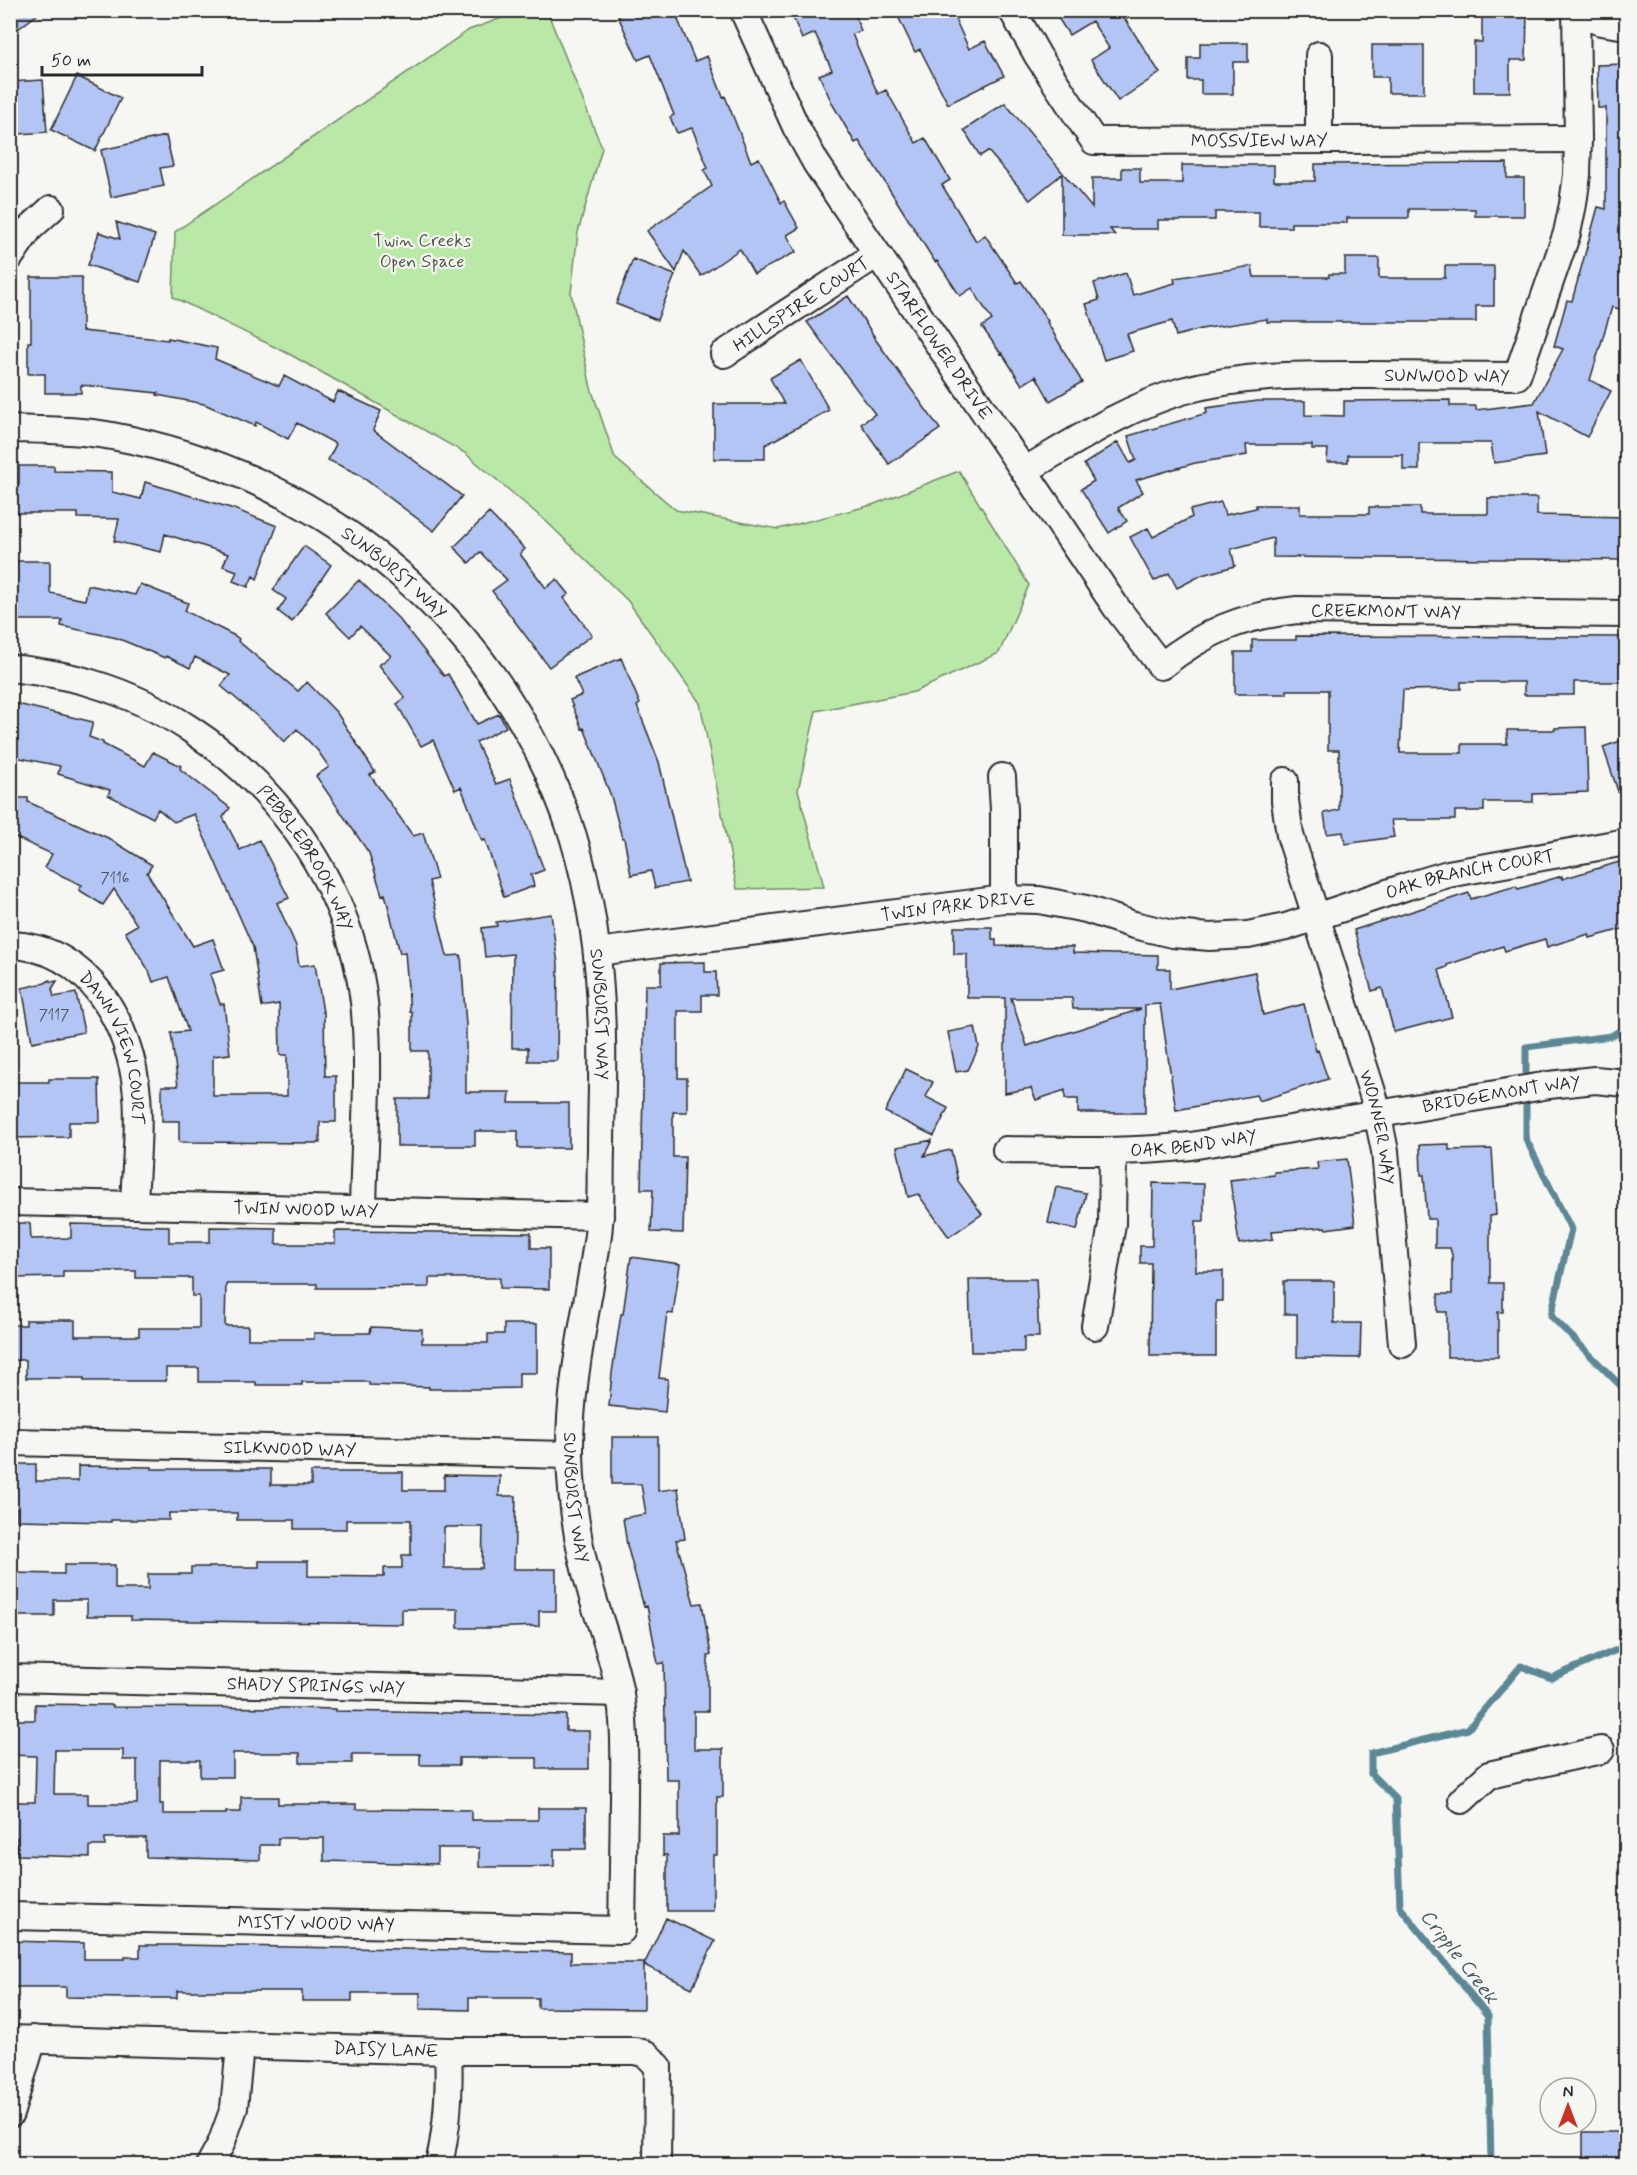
<svg xmlns="http://www.w3.org/2000/svg" width="1637" height="2175" font-family="Mynerve,sans-serif">
  <style>
    .green { fill: #bae9a7; stroke: #728a69; stroke-width: 1.5 }
    .lines { fill: none; stroke-linecap: round; stroke-linejoin: round }
    .stream { stroke: #5c8896; stroke-width: 7 }
    .building { fill: #b2c5f4; stroke: #2b2b2b; stroke-width: 1.5; fill-rule: evenodd }
    .minor-casing { stroke: #2b2b2b; stroke-width: 30 }
    .minor { stroke: #f6f6f2; stroke-width: 26 }
    .labels { text-anchor: middle; stroke-width: 4.5; stroke-linejoin: round; paint-order: stroke }
    .number-label { font-size: 15px; fill: #4d525d }
    .street-label { font-size: 18px; fill: #2b2b2b; stroke: #f6f6f2 }
    .park-label { font-size: 18px; fill: #4f5a4a; stroke: #f6f6f2 }
    .water-label { font-size: 20px; font-style: italic; fill: #445a60; stroke: #f6f6f2 }
  </style>
  <rect width="100%" height="100%" fill="#f6f6f2"/>
  <filter id="ink" filterUnits="userSpaceOnUse"><feTurbulence type="fractalNoise" baseFrequency=".0167" numOctaves="2"/><feDisplacementMap in="SourceGraphic" scale="12" xChannelSelector="R" yChannelSelector="G"/><feConvolveMatrix kernelMatrix="1 2 1 2 8 2 1 2 1" color-interpolation-filters="sRGB"/></filter>
  <g filter="url(#ink)">
    <path class="green" d="M521,11H547L602,148L578,232L571,293L591,388L615,458L676,510L778,529L872,505L959,471L1029,585L999,653L914,692L816,711L798,790L824,887L737,889L700,703L628,601L548,523L465,453L291,355L173,297L175,232L469,30Z"/>
    <g class="lines">
      <path class="stream" d="M1526,1084V1047L1611,1036L1626,1027
        M1526,1095V1139L1571,1229L1551,1316L1626,1391
        M1491,2164L1488,2016L1400,1907L1396,1799L1371,1774V1753L1468,1729L1521,1666L1551,1678L1626,1646"/>
    </g>
    <path class="building" d="M10,10H43L10,35Z
      M631,10H674L695,61L707,56L723,97L725,96L751,162L759,158L781,203L784,201L799,228L787,235L796,252L754,274L740,249L701,276L684,251L676,272L647,231L712,186L704,170L708,168L692,128L677,133L670,117L674,115L650,55L638,60L618,16Z
      M790,10H853L861,31L852,34L878,94L886,90L916,143L925,138L950,180L942,185L976,241L985,235L1017,283L1021,281L1048,321L1047,322L1082,382L1050,401L1036,376L1022,385L1002,353L1001,354L982,327L992,320L972,288L960,296L937,261L935,262L859,141L855,143L833,105L819,75L832,70L815,33L802,39Z
      M895,10H951L969,49L985,41L1004,76L948,104L920,49L915,52Z
      M1053,10H1119L1160,73L1118,101L1091,60L1109,48L1092,21L1069,35Z
      M1482,10H1527L1526,60H1510V92H1474V42H1482Z
      M1200,43H1248V62H1233V94H1201V80H1188V58H1200Z
      M1372,45H1424V93H1388V77H1372Z
      M1626,64V311L1612,307L1590,380L1611,391L1587,437L1539,411L1545,456L1494,463L1491,443H1419V470H1403V455H1348V462H1327L1328,449H1312V445H1246L1247,455L1195,463L1136,480L1143,492L1118,508L1127,521L1109,533L1081,489L1094,481L1084,464L1118,442L1130,463L1136,460L1128,436L1207,413L1206,408L1258,401H1305V415L1344,416V401L1450,400V406H1476V410L1534,403L1563,349L1554,346L1567,300L1572,301L1598,207L1606,209V108H1598L1597,65Z
      M77,76L121,98L95,151L51,130Z
      M43,80L47,132L19,134L18,120H10V82Z
      M1005,103L1092,208V178H1122V168H1140V183H1182V165H1274V181H1315V164L1507,163V178H1524V216H1475V209H1409V218H1347V223H1291V227H1259V212H1215V220H1158V229H1110L1115,235H1062V174L1030,200L988,151L980,156L964,130Z
      M166,136L173,166L160,168L164,186L111,197L101,150Z
      M116,222L155,235L140,282L88,265L99,232L120,239Z
      M1345,258H1379V278H1445V266H1494V306H1476V322H1267V319L1201,329L1176,336L1172,321L1127,334L1133,351L1104,360L1086,304L1099,300L1094,283L1126,273L1133,295L1175,283L1174,278L1252,266L1254,277H1329V274H1345Z
      M633,259L675,275L657,320L616,304Z
      M31,277H82V331L168,340V338L217,348L215,359L279,386L284,376L333,402L338,391L381,411L373,430L462,496L434,531L358,474L328,460L336,444L297,423L288,439L256,422L255,426L204,404L157,395L158,393L81,385V393H45V374H28V342H31Z
      M848,296L874,336H873L940,429L889,464L861,424L875,414L807,322Z
      M801,360L829,410L765,445V459H714V404H784L770,378Z
      M19,466H54V471L112,472V492L141,499L145,482L234,509L277,526L257,579L253,576L248,587L233,581L237,571L223,566L228,554L165,534L161,552L114,541L119,519L78,518V513H10V484H19Z
      M1488,498H1537V515L1626,517V560L1273,557V538L1231,549L1235,566L1202,575L1177,588L1169,573L1154,581L1130,537L1148,528L1153,537L1192,517L1190,510L1221,502L1225,515L1256,508V505H1300V514H1369V507H1420V514H1488Z
      M489,513L525,549L520,554L546,588L557,579L569,594L564,598L592,635L549,667L492,591L507,580L480,552L469,563L454,547Z
      M304,546L331,565L292,622L278,611L286,599L273,590Z
      M10,561H50V593L85,600L88,585L135,595L140,584L188,603L185,611L235,636L239,639L238,641L298,691L307,682L337,713L375,772L370,775L413,836L423,833L437,879L429,881L447,956L461,955L466,1025V1092H510L509,1103H569V1148H518V1131H475V1146H397V1099H428V1051H412V1012H410L405,952L400,953L385,894L382,895L369,853L316,776L329,767L318,751L297,729L284,742L269,726L221,686L230,675L195,657L190,668L166,656L165,658L117,638L61,626L62,620H17V599H10Z
      M359,580L399,619L444,676L448,674L477,724L499,714L506,727L476,742L496,784L510,779L544,870L531,875L534,886L504,897L485,840L482,841L461,787L455,790L433,740L421,746L397,704L405,698L379,665L391,656L360,626L350,637L326,613Z
      M1296,636L1626,637V682H1574V695H1524V682H1461V689L1403,690L1400,753H1462V744H1507V730H1555V728L1586,727L1588,792L1533,794V802H1484V811H1455V820H1391L1394,837L1345,844L1343,832L1327,834L1324,813L1339,810V750H1328V690H1287V694H1235V652H1252V640H1296Z
      M621,658L640,704L637,706L659,762L687,882L655,888L651,871L631,875L624,838H622L611,796L584,728L582,729L570,700L582,695L574,678Z
      M13,703L93,722L89,737L103,742V744L145,766L153,752L181,766L180,769L230,808L223,817L240,850L259,840L289,898L277,903L296,946L299,966L315,964L323,1012H324L325,1076H336V1122H320V1143L179,1142V1121H162V1086H178L171,1033L188,1031L169,977L153,982L149,971L125,932L137,925L114,889L103,905L79,890L82,885L45,868L52,854L10,835V798H28V802L108,838L152,865L147,873L193,946L213,939L224,970L210,974L220,1004H224L230,1054L213,1056V1096H287V1055H280L279,1004L262,1007L253,947L194,814L174,822L158,809L153,818L108,795L110,790L58,774L60,766L10,756V713Z
      M1626,739V806H1623L1603,747Z
      M1626,860V928L1590,938L1589,934L1547,947L1545,939L1505,951L1503,946L1447,965V967L1439,970L1452,1017L1394,1032L1382,988L1372,991L1354,930L1469,893L1471,899L1516,886L1518,889L1562,876V879Z
      M551,914L558,964L557,1061H528V1048H512L513,954L485,957L482,928L497,926L496,922Z
      M954,927H992V939H996V946L1073,947V953L1158,955V969H1170V989L1255,972L1263,1015L1304,1004L1316,1051L1318,1050L1328,1079L1259,1101L1256,1095L1176,1110L1160,1004L1145,1005V1113H1078V1099H1065V1090L1036,1100L1031,1088L1005,1093V998H967V954H954ZM1011,998H1072L1073,1009H1141L1027,1046Z
      M705,962V972H716L717,995H702V1011H678V1078H687V1112H673V1157H685L683,1233L651,1232L653,1189H641L645,985H661V963Z
      M50,980L51,982L57,981L52,989L54,997L76,993L84,1032L32,1042L22,988L45,983Z
      M975,1027L979,1047L968,1070L956,1072L948,1032Z
      M906,1069L933,1082L926,1097L948,1108L934,1136L885,1112Z
      M49,1079H99L100,1122H69V1137L10,1138V1082H49Z
      M932,1140L924,1156L951,1150L958,1181L982,1214L949,1237L918,1194L908,1197L897,1147Z
      M1449,1144V1150L1492,1149L1496,1215L1490,1216V1283H1503V1312H1498V1357H1447V1312H1438V1294H1452V1255L1450,1248H1435V1219H1427L1424,1175H1421L1420,1145Z
      M1347,1159L1355,1225L1326,1229L1325,1227L1272,1231L1273,1239L1239,1244L1230,1180L1274,1175V1172L1318,1169L1317,1162Z
      M1153,1183L1204,1184V1221H1196V1271H1223V1301H1216V1356H1150L1151,1263H1140V1246H1152Z
      M1056,1187L1086,1193L1077,1230L1048,1223Z
      M11,1223H30L31,1239L71,1238V1224L169,1226V1242H210V1227L276,1228V1244H335V1231L531,1233V1248H549V1289L500,1288V1278H429V1287L366,1288H317V1284H226L225,1326H248V1339H314V1333H370L371,1327L422,1329V1343H488V1334H504V1324H537V1373H519V1388L478,1389H429V1387L369,1385V1382H302V1385H256V1382H199V1368H166V1381H84V1378H26V1360H10V1325H26V1320H75V1336H139V1328H199V1296H192V1278H136V1271H63V1277L12,1278Z
      M631,1257L680,1264L673,1314L667,1313L659,1378L668,1379L665,1412L609,1406L612,1373L621,1314H623Z
      M969,1279H1036L1039,1337H1024V1352H971Z
      M1284,1281H1334V1323H1361L1360,1358L1297,1357V1314H1284Z
      M612,1437H658V1491L678,1488L685,1539L676,1540L694,1604L702,1603L711,1655L708,1656V1711H694V1749H723V1797H717V1855H713V1911H667V1855H663V1836H679V1780H666L664,1663L658,1664L647,1606L644,1607L627,1545L623,1518L646,1514L641,1484H612Z
      M10,1464H36V1481H78V1466L152,1467V1469H271V1485H311V1472H403V1490H444V1475L500,1476L499,1496H516L514,1569H556V1611H539V1626L490,1628H458V1609H402V1624L131,1620V1616H87V1600H54V1616H10V1573L64,1574V1565H115V1589H148V1574H191V1567H259V1561H308V1576L384,1577V1568H402V1555H411V1520H346V1529H294V1520H237V1513H169V1520H111V1522L17,1520V1509H10ZM444,1527H483L482,1568H444Z
      M35,1704L113,1705V1707L292,1708L336,1709V1711L566,1715V1731H589V1769H537V1758H459V1765H420V1754H352V1763H300V1753H233V1777H200V1760H160V1804H163V1814H226V1812H241V1797H278V1804H356V1809L471,1810V1820H538V1808H586V1849H554V1866L528,1867H479V1848H437V1864L324,1861V1838H278V1845H260V1860L146,1857V1838H105V1846H90V1857L17,1855V1838H10V1802H35L36,1756L10,1755V1720H35ZM55,1750H123V1760H137V1804H88V1794H54Z
      M666,1918L715,1941L692,1988L644,1965V2009L538,2008V1998H469V2010L420,2009V1993H352V2001H302V1991H177V1998H125L66,1997V1987H10V1941L84,1943V1959H125V1957H140V1945H177L571,1952V1963H644V1965Z
      M1583,2132H1621V2164H1583Z"/>
    <g class="lines">
      <g class="minor-casing">
        <g id="minor">
          <path id="s1" d="M743,10L796,127L816,163L1116,607L1161,666C1204,632 1241,616 1297,610L1626,614"/>
          <path id="s2" d="M1012,10L1038,56L1094,141L1578,139"/>
          <path d="M1576,13L1601,22L1626,26"/>
          <path d="M1319,55V140"/>
          <path d="M10,257L29,229L51,209"/>
          <path id="s3" d="M724,354L877,254"/>
          <path id="s4" d="M10,429C45,430 79,430 112,436C328,476 505,626 573,836C593,901 601,970 602,1038C603,1075 601,1112 601,1149C600,1180 602,1211 597,1242C587,1312 569,1382 570,1454C571,1500 578,1547 591,1591C600,1624 613,1655 619,1689C626,1726 624,1763 624,1800C623,1844 623,1887 622,1930L10,1916"/>
          <path id="s5" d="M1024,471C1075,441 1125,408 1182,391C1243,374 1304,375 1367,375C1417,375 1467,376 1517,376L1567,233L1573,204L1577,175L1578,139L1576,10"/>
          <path id="s6" d="M10,668C37,671 65,675 91,683C233,725 347,854 364,1002C371,1068 364,1144 363,1210"/>
          <path d="M1002,777L1004,810V899"/>
          <path id="s7" d="M1285,781V801L1290,835L1374,1098L1385,1151L1402,1344"/>
          <path id="s8" d="M10,945C89,947 131,1025 137,1095C140,1129 135,1171 134,1205"/>
          <path id="s9" d="M597,952L1004,899L1039,900L1086,909L1134,925L1172,934L1210,937L1248,935L1286,927L1408,886L1448,874L1626,842"/>
          <path id="s10" d="M1006,1150C1068,1151 1129,1153 1191,1146L1549,1085L1595,1080L1626,1083"/>
          <path id="s11" d="M10,1202L600,1216"/>
          <path d="M1095,1326L1112,1224L1113,1152"/>
          <path id="s12" d="M10,1442L570,1455"/>
          <path id="s13" d="M10,1678L620,1693"/>
          <path d="M1462,1800L1489,1775L1601,1750"/>
          <path id="s14" d="M10,2039L448,2051H635L646,2054L658,2066L657,2164"/>
          <path d="M10,2114L33,2039"/>
          <path d="M210,2164L221,2144L234,2108L240,2046"/>
          <path d="M439,2164C448,2126 450,2090 448,2051"/>
        </g>
      </g>
      <use href="#minor" class="minor"/>
    </g>
  </g>
  <g class="labels">
    <g class="number-label">
      <text x="115" y="883">7116</text>
      <text x="54" y="1020">7117</text>
    </g>
    <g class="street-label">
      <text dy="6" stroke="none"><textPath href="#s2" startOffset="320">MOSSVIEW WAY</textPath></text>
      <text dy="6" stroke="none"><textPath href="#s3" startOffset="92">HILLSPIRE COURT</textPath></text>
      <text dy="6" stroke="none"><textPath href="#s1" startOffset="390">STARFLOWER DRIVE</textPath></text>
      <text dy="6" stroke="none"><textPath href="#s5" startOffset="444">SUNWOOD WAY</textPath></text>
      <text dy="6" stroke="none"><textPath href="#s4" startOffset="420">SUNBURST WAY</textPath></text>
      <text dy="6" stroke="none"><textPath href="#s1" startOffset="1018">CREEKMONT WAY</textPath></text>
      <text dy="6" stroke="none"><textPath href="#s6" startOffset="368">PEBBLEBROOK WAY</textPath></text>
      <text dy="6" stroke="none"><textPath href="#s9" startOffset="890">OAK BRANCH COURT</textPath></text>
      <text dy="6" stroke="none"><textPath href="#s9" startOffset="364">TWIN PARK DRIVE</textPath></text>
      <text dy="6" stroke="none"><textPath href="#s4" startOffset="924">SUNBURST WAY</textPath></text>
      <text dy="6" stroke="none"><textPath href="#s8" startOffset="162">DAWN VIEW COURT</textPath></text>
      <text dy="6" stroke="none"><textPath href="#s10" startOffset="500">BRIDGEMONT WAY</textPath></text>
      <text dy="6" stroke="none"><textPath href="#s7" startOffset="360">WONNER WAY</textPath></text>
      <text dy="6" stroke="none"><textPath href="#s10" startOffset="188">OAK BEND WAY</textPath></text>
      <text dy="6" stroke="none"><textPath href="#s11" startOffset="296">TWIN WOOD WAY</textPath></text>
      <text dy="6" stroke="none"><textPath href="#s12" startOffset="280">SILKWOOD WAY</textPath></text>
      <text dy="6" stroke="none"><textPath href="#s4" startOffset="1410">SUNBURST WAY</textPath></text>
      <text dy="6" stroke="none"><textPath href="#s13" startOffset="306">SHADY SPRINGS WAY</textPath></text>
      <text transform="translate(316 1923) rotate(1)" y="6">MISTY WOOD WAY</text>
      <text dy="6" stroke="none"><textPath href="#s14" startOffset="376">DAISY LANE</textPath></text>
    </g>
    <g class="park-label">
      <text x="422" y="246">Twin Creeks<tspan x="422" dy="21">Open Space</tspan></text>
    </g>
    <g class="water-label">
      <text transform="translate(1460 1956) rotate(52)" y="7">Cripple Creek</text>
    </g>
  </g>
  <rect width="1637" height="2175" fill="none" stroke="#f6f6f2" stroke-width="36"/>
  <rect x="18" y="18" width="1601" height="2139" fill="none" stroke="#2b2b2b" stroke-width="2" filter="url(#ink)"/>
  <g transform="translate(1568 2106)"><circle r="28" fill="#f6f6f2" stroke="#a5a5a2" stroke-width="1.5"/>
  <path d="M0-4.5L10 22L0 15L-10 22Z" fill="#c8321e"/>
  <text y="-9" font-size="16" font-weight="bold" text-anchor="middle" fill="#2b2b2b">N</text>
  </g>
  <path d="M42 66v9h160v-9" fill="none" stroke="#2b2b2b" stroke-width="3"/>
  <text x="51" y="66" font-size="18" fill="#2b2b2b" stroke="#f6f6f2" stroke-width="4.5" paint-order="stroke">50 m</text>
</svg>
